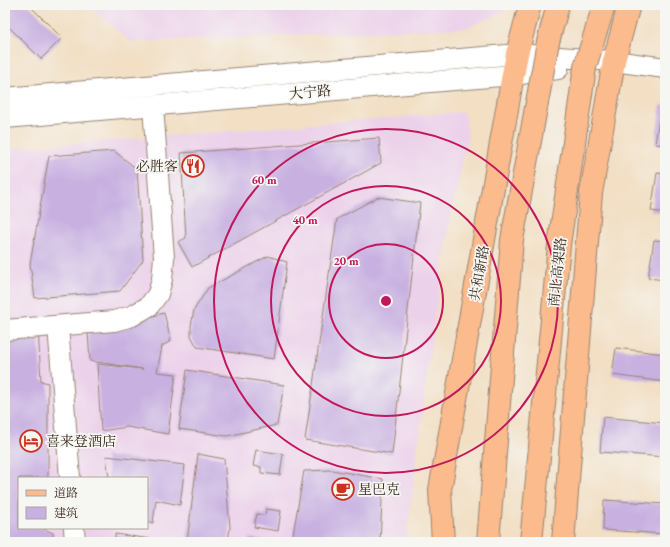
<svg xmlns="http://www.w3.org/2000/svg" width="670" height="547" font-family="'EB Garamond','Noto Serif SC',serif">
  <style>
    .built { fill: #ecd1ea; fill-rule: evenodd }
    .building { fill: #c8b0e1 }
    .lines { fill: none; stroke-linecap: round; stroke-linejoin: round }
    .street-casing { stroke: #968471; stroke-width: 22 }
    .primary-casing { stroke: #968471; stroke-width: 24 }
    .street { stroke: #fff; stroke-width: 20 }
    .primary { stroke: #fbbb8d; stroke-width: 22 }
    .highway-bridge-casing { stroke: #968471; stroke-width: 24; stroke-linecap: butt }
    .highway-bridge { stroke: #fbbb8d; stroke-width: 22 }
    .ring { fill: none; stroke: #c2185b; stroke-width: 2 }
    .labels { text-anchor: middle; stroke-width: 3.5; stroke-linejoin: round; paint-order: stroke }
    .street-label { font-size: 14px; fill: #3b2a1e; stroke: #f6f6f2 }
    .poi-label { font-size: 14px; fill: #3b2a1e; stroke: #f6f6f2; text-anchor: start }
    .centre { fill: #c2185b; stroke: #f6f6f2; stroke-width: 2 }
    .ring-label { font-size: 12px; text-anchor: middle; font-weight: bold; fill: #c2185b; stroke: #f6f6f2; stroke-width: 3.5; stroke-linejoin: round; paint-order: stroke }
  </style>
  <rect width="100%" height="100%" fill="#f6f6f2"/>
  <filter id="ink" filterUnits="userSpaceOnUse"><feTurbulence type="fractalNoise" baseFrequency=".025" numOctaves="2"/><feDisplacementMap in="SourceGraphic" scale="8" xChannelSelector="R" yChannelSelector="G"/><feConvolveMatrix kernelMatrix="1 2 1 2 8 2 1 2 1" color-interpolation-filters="sRGB"/></filter>
  <filter id="wash" filterUnits="userSpaceOnUse"><feTurbulence type="fractalNoise" baseFrequency=".012" numOctaves="4" result="noise"/><feDisplacementMap in="SourceGraphic" scale="16" xChannelSelector="R" yChannelSelector="G"/><feGaussianBlur stdDeviation="0.9" result="paint"/><feColorMatrix in="noise" values="0 0 0 0 0 0 0 0 0 0 0 0 0 0 0 0 0 1.4 0 .05"/><feComposite in="paint" operator="in"/></filter>
  <g filter="url(#wash)">
    <rect width="100%" height="100%" fill="#f2dfc4"/>
    <path class="built" d="M87,5H507L505,11L466,28L131,42Z
      M462,112L465,117L468,136L451,214L432,335L406,542H5V149ZM19,478H147V528H19Z"/>
    <g id="blocks">
      <path class="building" d="M5,5H29L62,38L41,59L5,23Z
        M661,105L665,106V145L655,144Z
        M379,138L381,163L192,267L178,242L186,238L181,153Z
        M5,142L9,155V171L8,202H5Z
        M114,151L137,169L143,260L120,291L35,298L30,264L49,156Z
        M657,173L665,174V213L651,211Z
        M378,197L420,203L392,454L305,440L337,219Z
        M654,240L665,241V280L648,278Z
        M268,256L287,262L274,359L197,347L191,336V326L194,310L208,288Z
        M164,313L171,341L162,346L157,372L176,374L168,434L127,427L101,431L97,364L143,369L90,361L88,332L114,327Z
        M5,327H38L41,381L48,383V478H19V528H44V529L53,533L54,542H5Z
        M616,348L665,354V382L612,375Z
        M187,370L284,385L277,425L227,436L179,429Z
        M603,417L665,423V457L600,452Z
        M256,450L283,454L280,475L261,473V467L253,466Z
        M198,454L224,459L230,527L228,542H187Z
        M106,456L185,465L180,505L156,500L153,523L147,522V478H109Z
        M332,470L383,479L380,542H316V541L292,540L304,471Z
        M604,500L665,504V534L603,530Z
        M266,509L281,511L278,531L254,527L257,514L265,515Z
        M115,534L166,541V542H115Z
        M249,538L269,541V542H248Z"/>
    </g>
  </g>
  <g filter="url(#ink)">
    <use href="#blocks" fill-opacity="0" stroke="#968471" stroke-width="1"/>
    <g class="lines">
      <g class="street-casing">
        <path id="street" d="M5,98L517,54L614,61L665,68
          M5,118L513,75L558,69
          M58,326L70,478
          M5,330L114,321L132,316L149,306L158,294L162,279L164,258L153,106
          M74,528L75,542"/>
      </g>
      <g class="primary-casing">
        <path id="primary" d="M443,542L440,490L513,75L517,54L530,5
          M563,542L591,193L614,61L629,5"/>
      </g>
      <use href="#street" class="street"/>
      <use href="#primary" class="primary"/>
      <g class="highway-bridge-casing">
        <path id="highway-bridge" d="M488,542L512,240L548,42L558,5
          M531,542L559,245L585,67L604,5"/>
      </g>
      <use href="#highway-bridge" class="highway-bridge"/>
    </g>
  </g>
  <g class="ring">
    <circle cx="386" cy="301" r="57"/>
    <circle cx="386" cy="301" r="115"/>
    <circle cx="386" cy="301" r="172"/>
  </g>
  <defs>
    <g id="restaurant-ring" transform="scale(1.15)"><circle r="9.5" fill="#f6f6f2" stroke="#c8321e" stroke-width="1.5"/><path d="M-5-6h1v4h1v-4h1v4h1v-4h1v5L-1.5 .5V6h-2V.5L-5-1ZM5-6V6H3V1.5H1.5Q1.5-4 5-6Z" fill="#c8321e"/></g>
    <g id="hotel-ring" transform="scale(1.15)"><circle r="9.5" fill="#f6f6f2" stroke="#c8321e" stroke-width="1.5"/><path d="M-6-4.5h1.5V1H6V5H4.5V3h-9V5H-6ZM-4 0a1.8 1.8 0 1 1 3.6 0ZM.5 0V-2.5h3Q6-2.5 6 0Z" fill="#c8321e"/></g>
    <g id="cafe-ring" transform="scale(1.15)"><circle r="9.5" fill="#f6f6f2" stroke="#c8321e" stroke-width="1.5"/><path d="M-5.5-4.5H6V0H3Q3 3.5 0 3.5H-2.5Q-5.5 3.5-5.5 0ZM3-3.2v2h1.7v-2ZM-6 4.5H4V6H-6Z" fill="#c8321e"/></g>
  </defs>
  <g fill-rule="evenodd">
    <use href="#restaurant-ring" x="193" y="166"/>
    <use href="#hotel-ring" x="31" y="441"/>
    <use href="#cafe-ring" x="343" y="489"/>
  </g>
  <g class="labels">
    <g class="street-label">
      <text transform="translate(310 92) rotate(-5)" y="5">大宁路</text>
      <text transform="translate(557 272) rotate(-84)" y="5">南北高架路</text>
      <text transform="translate(479 273) rotate(-80)" y="5">共和新路</text>
    </g>
    <g class="poi-label">
      <text x="178" y="171" text-anchor="end">必胜客</text>
      <text x="46" y="446">喜来登酒店</text>
      <text x="358" y="494">星巴克</text>
    </g>
  </g>
  <circle cx="386" cy="301" r="6" class="centre"/>
  <g class="ring-label">
    <text x="264" y="184">60 m</text>
    <text x="305" y="224">40 m</text>
    <text x="346" y="265">20 m</text>
  </g>
  <rect width="670" height="547" fill="none" stroke="#f6f6f2" stroke-width="20"/>
  <rect x="18" y="477" width="130" height="52" fill="#f6f6f2" stroke="#aba49d"/>
  <rect x="26" y="490" width="20" height="6" fill="#fbbb8d" stroke="#aba49d"/>
  <text x="54" y="497" font-size="12" fill="#3b2a1e">道路</text>
  <rect x="26" y="507" width="20" height="12" fill="#c8b0e1" stroke="#aba49d"/>
  <text x="54" y="517" font-size="12" fill="#3b2a1e">建筑</text>
</svg>
